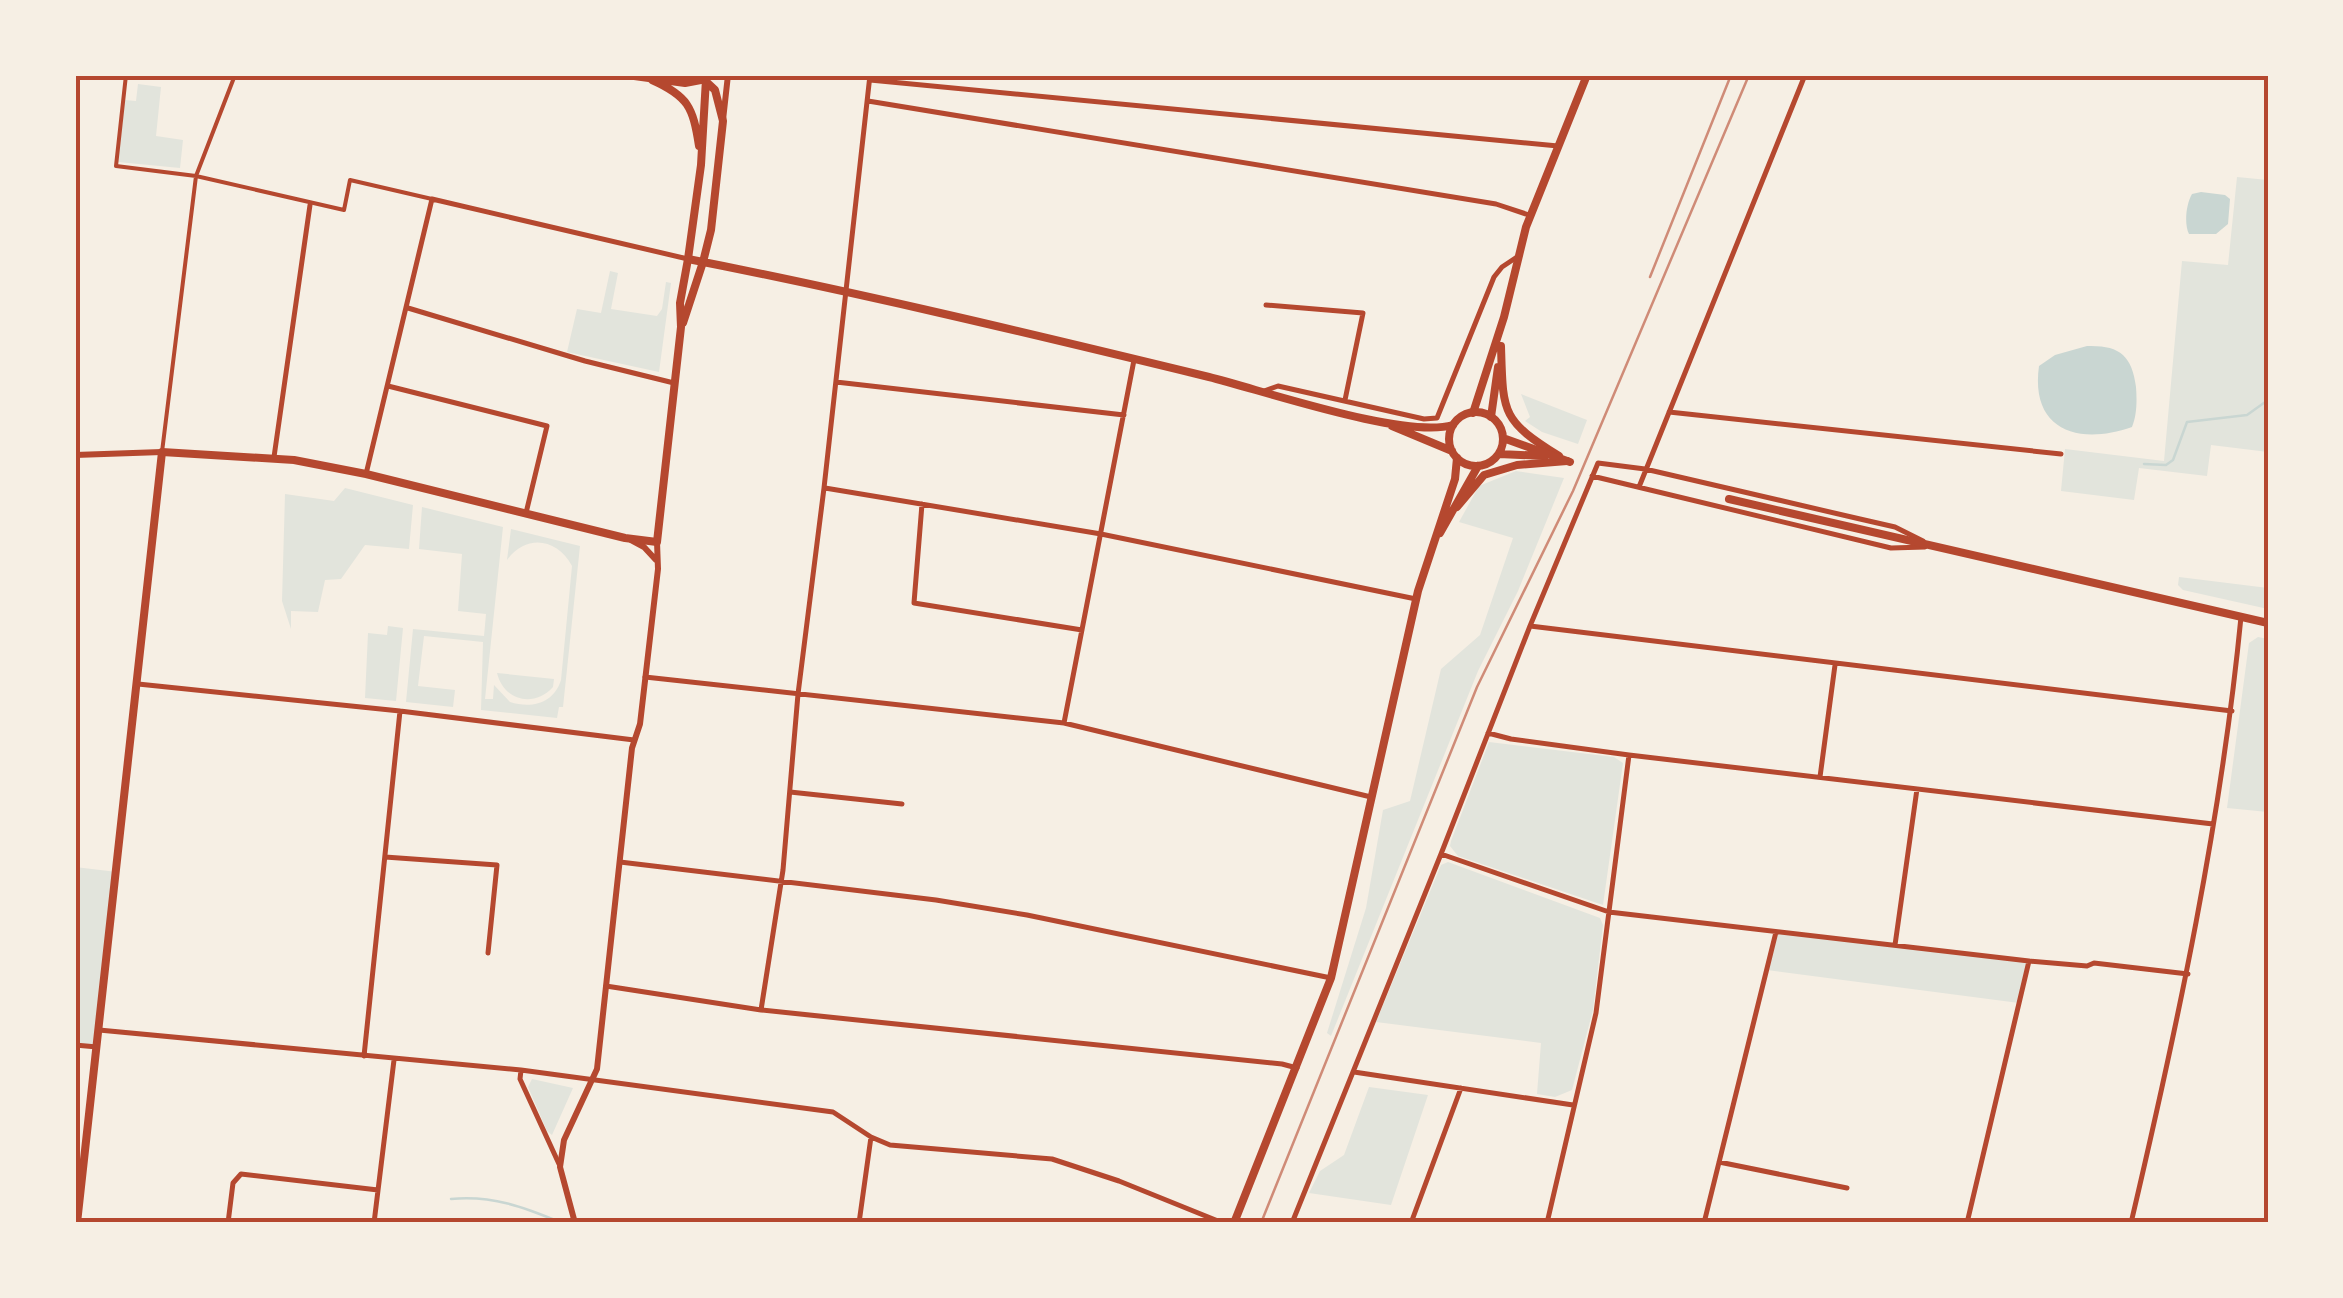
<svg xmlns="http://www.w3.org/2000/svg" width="2343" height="1298" font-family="Karla,sans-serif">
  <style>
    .green { fill: #e2e4dc }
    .water { fill: #c9d6d2 }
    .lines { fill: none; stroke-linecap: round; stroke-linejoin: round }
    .stream { stroke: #c9d6d2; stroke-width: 2.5 }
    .pedestrian { stroke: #b5482f; stroke-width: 4 }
    .minor { stroke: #b5482f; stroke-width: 5 }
    .secondary { stroke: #b5482f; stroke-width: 6 }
    .primary { stroke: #b5482f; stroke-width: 8 }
    .trunk { stroke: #b5482f; stroke-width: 8 }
    .rail { stroke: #cf8b77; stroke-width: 2.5 }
    .neatline { fill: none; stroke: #b5482f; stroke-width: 4 }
  </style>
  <rect width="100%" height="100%" fill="#f6efe4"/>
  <path class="green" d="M138,84L161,87L156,136L183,140L180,168L118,162L125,100L136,101Z
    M2237,177L2268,180V452L2211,445L2207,476L2139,468L2134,500L2061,491L2065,449L2164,461L2182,261L2228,265Z
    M610,271L618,273L611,309L657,316L662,309L666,282L671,283L659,372L567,352L577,309L601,313Z
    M1521,394L1587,420L1578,444L1542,432L1525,421L1530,417Z
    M1516,471L1564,478L1518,591L1478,671L1331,1036L1327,1033L1366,908L1383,810L1410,801L1441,669L1480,635L1513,538L1459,522L1479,486Z
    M345,488L413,505L409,549L365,545L341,579L325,580L318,612L291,611V629L282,601L285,494L334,501Z
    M422,507L503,527L485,699H493L494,685L510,702C532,709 554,703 561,680L572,566C557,538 526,534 507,560L511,529L580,546L563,707H559L557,718L481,710L483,642L424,636L418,686L455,690L453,707L406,702L413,629L484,636L486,614L458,611L462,554L419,549Z
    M2179,577L2268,588V609L2183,590L2178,585Z
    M388,626L403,628L396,701L365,698L368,633L387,635Z
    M2258,637L2268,639V812L2227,808L2249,643Z
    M497,673L554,679L553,687C534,708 504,701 497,673Z
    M1489,742L1614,757L1623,763L1603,905L1458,856L1450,846L1451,841Z
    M1448,862L1600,918L1603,925L1593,1010L1572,1090L1555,1097L1537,1094L1541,1043L1376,1022L1441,865Z
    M75,867L117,872L97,1047L75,1045Z
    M1776,932L2029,961L2019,1003L1767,970Z
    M532,1079L573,1088L552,1135L547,1131L528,1087Z
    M1369,1087L1428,1095L1391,1205L1309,1193L1320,1171L1344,1155Z"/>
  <path class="water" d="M2201,192L2225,195L2230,199L2228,224L2216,234H2189C2184,224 2186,204 2192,194Z
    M2087,346C2119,345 2132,355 2136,387C2137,400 2137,415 2132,427C2078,446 2030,430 2039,366L2055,355Z"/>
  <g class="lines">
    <path class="stream" d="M2144,464L2166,465L2173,460L2187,422L2247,415L2268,400
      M451,1199C492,1195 524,1207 562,1223"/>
    <path class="pedestrian" d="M126,75L116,166L196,176L344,210L350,180L432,199
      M162,452L196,176L235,75"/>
    <path class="minor" d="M870,80L1558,146
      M868,101L1496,204L1529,215
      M1266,305L1363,313L1345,400
      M408,308L585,361L674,383
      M836,382L1124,415
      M388,386L547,426L526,513
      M1264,391L1278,386L1424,419L1437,418L1494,277L1502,267L1517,257
      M1669,412L2061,454
      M274,457L310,205
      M366,474L432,199L688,259
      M1592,476L1891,548L1925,547
      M1639,487L1805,75
      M825,488L1101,534L1416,599
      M922,504L914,603L1082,630
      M1530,626L2232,711
      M645,677L1064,723L1371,797
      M138,684L400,711L634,740
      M1064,723L1134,360
      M1488,733L1511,739L1629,755L2213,824
      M1820,777L1835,665
      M790,792L902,804
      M1441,854L1609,912L2029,961L2087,966L2094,963L2188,974
      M385,857L497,865L488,953
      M620,862L936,900L1027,915L1331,978
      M1895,945L1917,789
      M606,986L761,1010L1282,1064L1297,1068
      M761,1010L783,870L798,694L824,488L870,75
      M99,1030L521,1070L833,1112L871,1137L890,1145L1052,1159L1119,1181L1223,1223
      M75,1045L97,1047
      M364,1056L400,711
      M521,1070L520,1079L559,1164
      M1354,1072L1573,1105
      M1719,1162L1847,1188
      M228,1223L233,1183L241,1174L378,1190
      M374,1223L394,1060
      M859,1223L871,1137
      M1292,1223L1441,854L1530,626L1598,463L1645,469L1860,519L1895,527L1923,541
      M1411,1223L1461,1088
      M1547,1223L1596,1013L1629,755
      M1704,1223L1776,932
      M1967,1223L2029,961
      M2131,1223C2178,1023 2221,822 2241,617"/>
    <path class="secondary" d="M723,120L728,75
      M75,455L162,452
      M631,540L644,547L656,560
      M575,1223L560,1167L564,1140L597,1069L632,748L640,724L658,569L657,542"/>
    <path class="primary" d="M683,323L703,262
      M1501,346C1503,413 1501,420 1559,456
      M1473,413L1504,317L1526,227L1587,75
      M1491,417L1498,367
      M1457,507L1484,475L1517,465L1567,461
      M1440,533L1478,466
      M77,1223L162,452L294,460L366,474L625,538L657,542L681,327L680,303L688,259
      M1234,1223L1331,978L1418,591L1455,479L1457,458"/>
    <path class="trunk" d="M627,75L685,83L706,79
      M699,75L715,90L723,121L711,230L703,262
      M706,79L701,165L688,259C862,293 1036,335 1209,377C1265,391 1404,439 1453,425
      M652,80C688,96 693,107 699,146
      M1449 439a27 27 0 1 1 54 0a27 27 0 1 1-54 0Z
      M1392,426L1452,451
      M1503,438L1570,462
      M1499,454L1545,456
      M1729,499L2268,623"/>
    <path class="rail" d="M1650,277L1731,75
      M1261,1223L1477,687L1573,491L1749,75"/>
  </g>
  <rect width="2343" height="1298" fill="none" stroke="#f6efe4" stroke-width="155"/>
  <rect x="78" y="78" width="2188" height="1142" class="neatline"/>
</svg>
